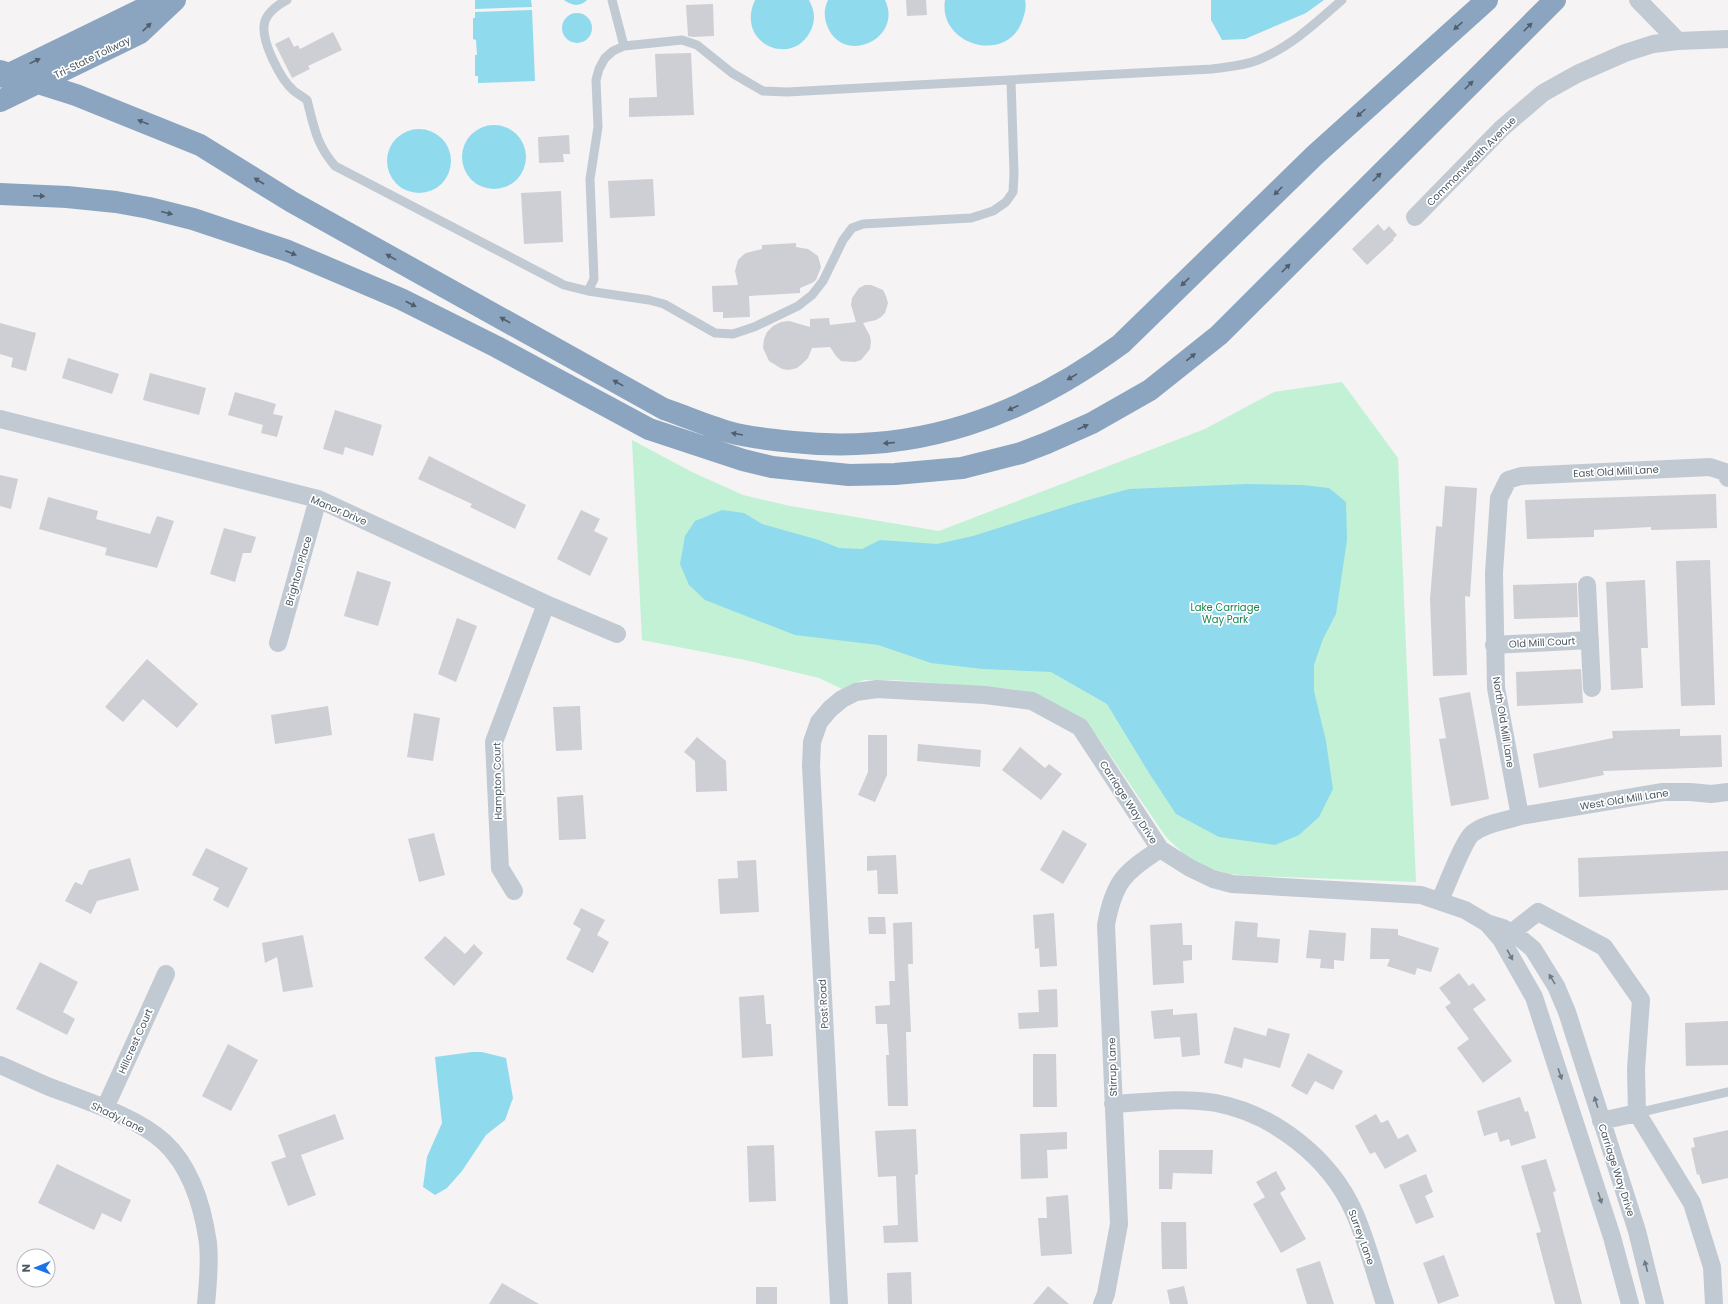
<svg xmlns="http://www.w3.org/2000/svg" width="1728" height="1304" font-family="Poppins,sans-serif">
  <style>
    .green { fill: #c3f1d5 }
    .water { fill: #90daee }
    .building { fill: #cdcfd5 }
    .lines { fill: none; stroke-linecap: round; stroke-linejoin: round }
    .lane { stroke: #c1cad2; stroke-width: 9 }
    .street { stroke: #c1cad2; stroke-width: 18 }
    .highway { stroke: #8ba5c1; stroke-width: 22 }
    .oneway { fill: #505e6b }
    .oneway2 { fill: #6e7983 }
    .labels { text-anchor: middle; stroke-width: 3.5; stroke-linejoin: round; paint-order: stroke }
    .street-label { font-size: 10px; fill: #4a5661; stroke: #fff }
    .park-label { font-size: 10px; fill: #17864f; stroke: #fff }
  </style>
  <rect width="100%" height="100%" fill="#f5f3f3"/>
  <path class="green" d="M1342,382L1398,458L1416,882L1254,876L1229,874L1206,867L1186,856L1166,837L1097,736L1038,695L1010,689L895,680H864L842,689L819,678L745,660L642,640L632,440L692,472L743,495L790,506L939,531L1205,429L1274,392Z"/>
  <path class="water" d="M475,0H531L532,7L475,9Z
    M564,0H587C580,7 572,6 564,0Z
    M755,0H809C815,11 816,21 810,32C791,68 735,43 755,0Z
    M828,0H885C903,37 848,65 829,30C824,20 823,10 828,0Z
    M945,0H1025C1027,8 1024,16 1021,24C1003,64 938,44 945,0Z
    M1211,0H1324L1306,13L1245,39L1222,40L1211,20Z
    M532,10L535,81L478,83V76H475V55H477L476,40L473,39V18H475V12Z
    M562 28a15 15 0 1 1 30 0a15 15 0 1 1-30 0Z
    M462 157a32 32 0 1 1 64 0a32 32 0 1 1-64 0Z
    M387 161a32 32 0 1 1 64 0a32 32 0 1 1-64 0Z
    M1247,484L1303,485L1329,488L1346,502L1347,540L1336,614L1323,639L1314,665V691L1326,741L1333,789L1319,817L1299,835L1275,845L1219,837L1176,814L1149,773L1107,704L1051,672L983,669L931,663L878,645L795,635L705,600L689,585L680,564L685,536L695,521L722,510L744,513L762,524L819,540L839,548L862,549L880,540L937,544L973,536L1077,503L1129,489Z
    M472,1052H482L506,1058L513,1098L505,1120L486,1135L462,1171L447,1188L435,1195L423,1187L427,1157L442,1123L435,1057Z"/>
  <path class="building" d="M906,0H926L927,15L907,16Z
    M713,4L714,36L693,37L688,36L686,5Z
    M333,32L342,50L308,66L310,69L292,78L275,44L289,37L294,47L298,45L300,49Z
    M691,53L694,115L629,117V98L657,97L655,54Z
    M569,135L570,154H563L564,162L539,163L538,137Z
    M653,179L655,216L610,218L608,181Z
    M561,191L563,242L524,244L521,193Z
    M1378,224L1384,231L1389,226L1397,235L1393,239L1394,240L1367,265L1352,249Z
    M796,243V247L808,249L818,256L821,267L816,280L812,283L800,288V293L749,296L750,317L723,318V312H713L712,286L738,285L735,271L738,260L742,256L746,253L762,249V245Z
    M865,285H871L883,290L886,296L888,303L885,313L881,317L876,320L863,323L870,336L871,342L870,349L861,360L855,362L841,361L836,356L830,347L812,348L808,358L803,363L797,368L789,370L782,369L769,361L763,348L764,339L767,332L773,326L781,322L789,321L810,327V319L829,318L830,325L856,322L851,305L852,298L859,288Z
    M0,323L36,333L26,371L11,367L13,358L0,354Z
    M68,358L119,374L112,394L62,378Z
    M150,373L206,388L199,415L143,400Z
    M235,392L276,404L273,414L283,416L277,437L261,433L263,425L228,415Z
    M335,410L382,425L373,456L345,447L343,455L323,449Z
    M429,456L526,505L515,529L470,507L472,504L418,479Z
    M0,475L18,479L11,509L0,506Z
    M1445,486L1477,488L1470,597L1465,596L1467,675L1433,676L1430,599L1436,526L1442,527Z
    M1716,494L1717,528L1651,530V527L1594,530V537L1527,539L1525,500Z
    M48,497L98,511L96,519L150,534L157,516L174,521L157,568L105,555L107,548L39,529Z
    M581,510L600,519L594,531L608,538L590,576L557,559Z
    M224,528L256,537L251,553H243L235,582L210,574Z
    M1710,560L1715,705L1681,706L1676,561Z
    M357,571L391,582L378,626L344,616Z
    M1645,580L1648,648H1641L1643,688L1611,690L1606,582Z
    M1577,583L1578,617L1514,619L1513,585Z
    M457,618L477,626L456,682L438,674Z
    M147,659L198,704L177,728L143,699L123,722L105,707Z
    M1581,669L1583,703L1517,706L1516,672Z
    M1470,692L1489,799L1451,806L1439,739L1446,738L1439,698Z
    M328,706L332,735L275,744L271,715Z
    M580,706L582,750L556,751L553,707Z
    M414,713L440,718L433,761L407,757Z
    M1680,729V736L1721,735L1722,767L1603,771L1604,775L1539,788L1533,754L1613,738L1612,731Z
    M868,735H887V775L875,802L858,795L868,772Z
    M697,737L726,761L727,791L696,792L695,761L684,752Z
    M918,744L981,750L980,767L917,761Z
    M1020,747L1045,768L1049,764L1062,774L1041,800L1002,770Z
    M583,795L586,839L559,840L557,797Z
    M1063,830L1087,844L1063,884L1040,870Z
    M434,833L445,875L419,882L408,839Z
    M206,848L248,868L228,908L213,900L219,888L192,875Z
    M1728,851V890L1579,897L1578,858Z
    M896,855L898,894H878L877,870L867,871V856Z
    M130,858L139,890L97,901L91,914L65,901L75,882L82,885L89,870Z
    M756,860L759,912L720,914L718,879L738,878L737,861Z
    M581,908L605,920L597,935L609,942L593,973L566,959L581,929L573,924Z
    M1054,913L1057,966L1040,967L1039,948L1035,949L1033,915Z
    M868,917H885L886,934H869Z
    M1235,921L1258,923L1257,937L1280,939L1278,963L1232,960Z
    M912,922L913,964H908L911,1032H906L908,1106H888L886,1055H889L887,1024H876L875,1006L890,1005L889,981H895L893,923Z
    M1182,923L1183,945H1192V960L1183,961L1184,983L1153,985L1150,925Z
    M1371,928L1398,929V935L1439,948L1431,972L1417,968L1415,975L1387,966L1390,959H1370Z
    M1309,930L1346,933L1344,961L1334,960V969L1320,968L1321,959L1306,958Z
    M303,935L313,987L283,992L277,957L265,963L262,943Z
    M445,936L465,954L474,944L483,953L454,986L424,958Z
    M40,962L78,982L63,1012L75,1019L67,1035L16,1009Z
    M1459,973L1469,986L1473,983L1486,1000L1473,1009L1512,1061L1483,1083L1457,1048L1469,1039L1445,1007L1451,1003L1439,988Z
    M1057,989L1058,1027L1019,1029L1018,1013L1039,1012L1038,990Z
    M764,995L766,1024H771L773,1056L742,1058L739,997Z
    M1173,1009V1015L1197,1013L1200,1055L1182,1057L1180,1037L1154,1039L1151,1011Z
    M1728,1021V1065L1686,1066L1685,1023Z
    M1234,1027L1266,1036L1268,1028L1290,1034L1280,1068L1244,1058L1242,1068L1224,1063Z
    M228,1044L258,1060L231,1111L202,1096Z
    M1308,1053L1343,1071L1333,1090L1315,1081L1307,1095L1291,1086Z
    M1033,1054H1056L1057,1107H1033Z
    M1520,1097L1525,1112L1528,1111L1536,1138L1511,1146L1509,1139L1500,1142L1497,1132L1484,1136L1477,1111Z
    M335,1114L344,1139L301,1155L316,1195L288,1206L271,1162L286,1157L278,1135Z
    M1376,1114L1381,1123L1388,1120L1398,1139L1408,1134L1417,1151L1385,1169L1375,1152L1370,1154L1355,1126Z
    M916,1129L918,1174L915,1175L918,1242L884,1243L883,1226L898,1225L896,1176L878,1177L875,1131Z
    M1728,1130V1178L1702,1184L1699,1174L1697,1175L1691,1148L1695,1147L1693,1138Z
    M1067,1132V1149L1047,1150L1048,1178L1021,1179L1020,1134Z
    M774,1145L776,1201L749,1202L747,1146Z
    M1159,1150H1213L1212,1174L1173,1173L1172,1189H1159Z
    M1546,1159L1556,1191L1553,1192L1582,1304H1555L1536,1233L1541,1232L1521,1166Z
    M57,1164L131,1200L121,1222L102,1213L94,1230L38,1203Z
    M1276,1171L1286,1189L1280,1193L1306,1239L1281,1253L1253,1204L1265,1197L1256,1182Z
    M1426,1174L1433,1192L1425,1196L1434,1217L1416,1224L1399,1185Z
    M1068,1195L1072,1254L1041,1256L1038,1218H1047L1046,1197Z
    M1161,1222H1186L1187,1269H1162Z
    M1444,1255L1459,1296L1438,1304L1423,1263Z
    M1320,1261L1334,1304H1307L1296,1269Z
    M911,1272L912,1304H888L887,1273Z
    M502,1283L539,1304H489Z
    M1048,1286L1069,1304H1033Z
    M1184,1286L1188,1304H1170L1167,1290Z
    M756,1287H777V1304H756Z"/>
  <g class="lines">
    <path class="lane" d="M287,0C279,4 268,12 265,21C259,39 281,80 294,91C298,94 303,97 307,100C314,127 316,144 335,166L564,285L588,291L649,300L664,304L715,333L733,334L754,327L798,306L812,295L823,281L843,240L852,228L863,224L971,218L993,211L1006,202L1013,192L1014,174L1011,80
      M612,0L624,46
      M588,291L594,279L590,179L598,127L596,80L599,69L605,58L613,51L624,46L682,40L697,45L732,73L763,91L787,92L1212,69C1227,67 1243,66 1258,60C1290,47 1316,23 1342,0
      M1637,1113L1728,1092"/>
    <path class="street" d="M1638,0L1678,41
      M1415,217L1502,128L1543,93L1577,74L1625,53L1653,44L1678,41L1728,39
      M0,419L318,499L546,604L617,634
      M1587,585L1592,688
      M278,643L318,499
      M1494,645L1590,640
      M1520,816L1663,792H1690L1711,794L1728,792
      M514,891L500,868L494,742L546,604
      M1440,900C1446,888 1464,839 1473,833C1485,823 1506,821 1520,816L1496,688L1494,573L1499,498L1508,480L1521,476L1710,467L1725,472L1728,478
      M1488,924L1501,939L1534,997L1612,1237L1630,1304
      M1511,933L1538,912L1604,947L1641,1000L1636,1069L1637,1113
      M0,1065C16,1072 31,1079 47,1086C83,1100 136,1116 164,1142C191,1167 203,1208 208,1243C210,1263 208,1284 206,1304
      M1113,1104C1147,1102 1183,1097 1216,1103C1274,1114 1330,1158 1354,1212C1367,1241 1375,1274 1385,1304
      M105,1108L166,974
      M1601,1121L1637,1113L1692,1203L1712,1267L1714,1304
      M839,1304L811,766L812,742L819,722L830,709L842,699L856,692L877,689L985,695L1032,701L1080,727L1160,849L1190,868L1213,879L1232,884L1421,895L1465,910L1487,923L1503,928L1520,938L1533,949L1556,986L1567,1012L1637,1231L1655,1304
      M1102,1304L1106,1294L1119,1224L1106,925C1114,881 1124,873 1160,849"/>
    <path class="highway" d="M0,71L76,95L200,145L292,202L664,409C685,416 707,426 729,432C750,438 773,440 794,442C918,455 1023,416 1121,344L1315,155L1487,0
      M3,77L161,0
      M0,101L140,33L175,0
      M0,194L67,197L116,202L149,208L193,219L288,251L401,299L497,347L649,429L743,460L772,467L849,475L895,474L962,468L1021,453L1047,443L1092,423L1150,390L1219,335L1555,0"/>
  </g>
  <defs><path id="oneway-solid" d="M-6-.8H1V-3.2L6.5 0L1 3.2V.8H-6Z"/></defs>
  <g class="oneway">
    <use href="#oneway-solid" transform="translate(1458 26) rotate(138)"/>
    <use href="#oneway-solid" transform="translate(147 27) rotate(-44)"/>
    <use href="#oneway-solid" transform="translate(1528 27) rotate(-45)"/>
    <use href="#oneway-solid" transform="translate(35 61) rotate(-26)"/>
    <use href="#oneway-solid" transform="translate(1469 85) rotate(-45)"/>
    <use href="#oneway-solid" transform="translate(1361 113) rotate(138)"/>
    <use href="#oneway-solid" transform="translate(143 122) rotate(-158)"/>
    <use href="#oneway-solid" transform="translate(1377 177) rotate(-45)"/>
    <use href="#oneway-solid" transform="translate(259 181) rotate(-148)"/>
    <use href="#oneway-solid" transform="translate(1278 191) rotate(135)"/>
    <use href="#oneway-solid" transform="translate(39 196) rotate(3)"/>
    <use href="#oneway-solid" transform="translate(167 213) rotate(14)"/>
    <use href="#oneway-solid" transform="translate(291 253) rotate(22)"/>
    <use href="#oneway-solid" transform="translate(391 257) rotate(-151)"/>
    <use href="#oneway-solid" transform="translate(1286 268) rotate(-45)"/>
    <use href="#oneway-solid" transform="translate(1185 282) rotate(136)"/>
    <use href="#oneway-solid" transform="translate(411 304) rotate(27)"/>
    <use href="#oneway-solid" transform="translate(505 320) rotate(-151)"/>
    <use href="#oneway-solid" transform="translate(1191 357) rotate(-39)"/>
    <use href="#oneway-solid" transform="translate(1072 377) rotate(149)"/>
    <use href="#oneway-solid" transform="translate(618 383) rotate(-151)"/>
    <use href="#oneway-solid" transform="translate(1013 408) rotate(155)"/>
    <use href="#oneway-solid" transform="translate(1083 427) rotate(-24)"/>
    <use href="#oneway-solid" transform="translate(737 434) rotate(-170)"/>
    <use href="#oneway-solid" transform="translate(889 443) rotate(175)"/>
  </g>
  <g class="oneway2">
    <use href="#oneway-solid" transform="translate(1510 955) rotate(61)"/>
    <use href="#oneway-solid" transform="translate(1552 979) rotate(-121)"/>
    <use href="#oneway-solid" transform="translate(1560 1074) rotate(71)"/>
    <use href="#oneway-solid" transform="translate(1596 1102) rotate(-107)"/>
    <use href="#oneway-solid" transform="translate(1600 1198) rotate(72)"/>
    <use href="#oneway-solid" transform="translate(1646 1266) rotate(-105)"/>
  </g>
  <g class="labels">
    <g class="street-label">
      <text transform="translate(92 57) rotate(-26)" y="4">Tri-State Tollway</text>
      <text transform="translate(1471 161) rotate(-45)" y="4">Commonwealth Avenue</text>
      <text transform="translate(1616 471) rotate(-3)" y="4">East Old Mill Lane</text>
      <text transform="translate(339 510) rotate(23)" y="4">Manor Drive</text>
      <text transform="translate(298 571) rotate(-74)" y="4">Brighton Place</text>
      <text transform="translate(1542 642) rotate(-3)" y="4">Old Mill Court</text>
      <text transform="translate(1504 722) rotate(81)" y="4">North Old Mill Lane</text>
      <text transform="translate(497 781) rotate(-91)" y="4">Hampton Court</text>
      <text transform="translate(1624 799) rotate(-9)" y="4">West Old Mill Lane</text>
      <text transform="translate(1129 802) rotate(57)" y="4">Carriage Way Drive</text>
      <text transform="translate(823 1004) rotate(-93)" y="4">Post Road</text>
      <text transform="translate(135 1041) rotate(-66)" y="4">Hillcrest Court</text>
      <text transform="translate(1112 1067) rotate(-92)" y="4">Stirrup Lane</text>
      <text transform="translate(118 1117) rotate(26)" y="4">Shady Lane</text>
      <text transform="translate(1617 1170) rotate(72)" y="4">Carriage Way Drive</text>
      <text transform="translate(1362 1237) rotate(70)" y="4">Surrey Lane</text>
    </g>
    <g class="park-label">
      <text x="1225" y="611">Lake Carriage<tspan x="1225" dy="12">Way Park</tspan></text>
    </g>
  </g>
  <g transform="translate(36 1268) rotate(269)"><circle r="19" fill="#ffffff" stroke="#b7bbc0"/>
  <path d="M0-3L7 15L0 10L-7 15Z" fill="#1a73e8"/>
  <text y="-6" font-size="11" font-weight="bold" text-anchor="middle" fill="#4a5661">N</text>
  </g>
</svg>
